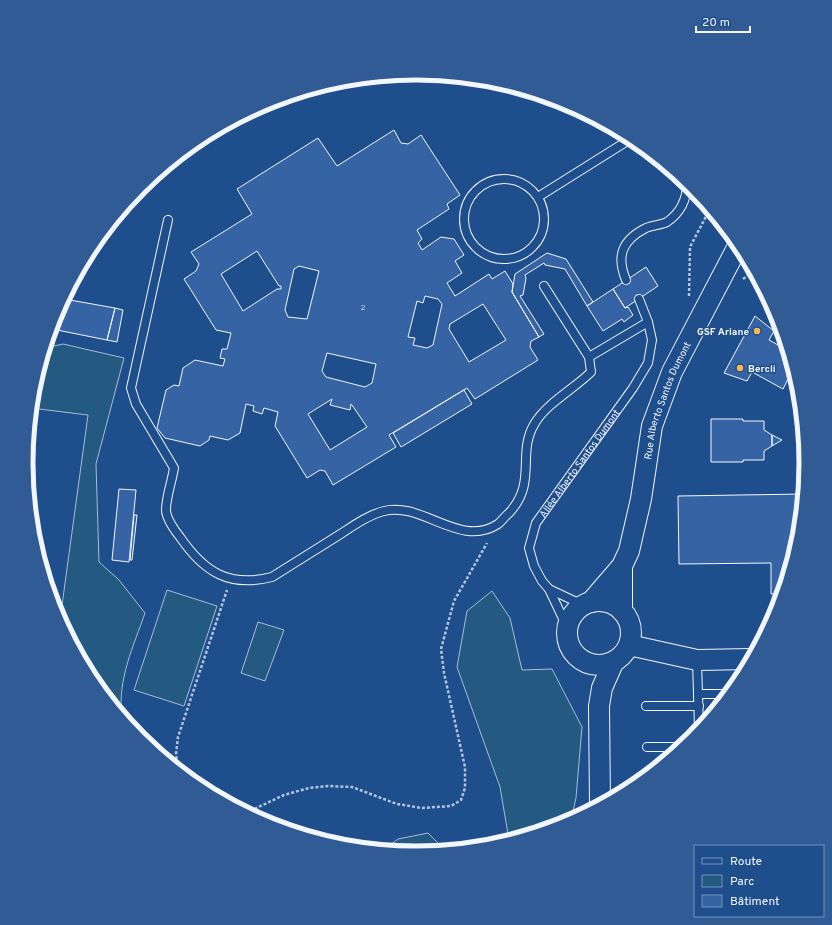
<svg xmlns="http://www.w3.org/2000/svg" width="832" height="925" font-family="Overpass,sans-serif">
  <style>
    .green { fill: #245a82; stroke: #a8bbd7 }
    .building { fill: #3563a3; stroke: #f2f6ff; fill-rule: evenodd }
    .lines { fill: none; stroke-linecap: round; stroke-linejoin: round }
    .service-casing { stroke: #f2f6ff; stroke-width: 10 }
    .tertiary-casing { stroke: #f2f6ff; stroke-width: 22 }
    .path { stroke: #b3c4dc; stroke-width: 2.5; stroke-dasharray: 3 2; stroke-linecap: butt }
    .service { stroke: #1f4e8c; stroke-width: 8 }
    .tertiary { stroke: #1f4e8c; stroke-width: 20 }
    .poi-dot { fill: #ffb74d; stroke: #1f4e8c; stroke-width: 1.5 }
    .labels { text-anchor: middle; stroke-width: 3; stroke-linejoin: round; paint-order: stroke }
    .number-label { font-size: 8px; fill: #c3d1e8 }
    .poi-label { font-size: 10px; font-weight: bold; fill: #f2f6ff; stroke: #1f4e8c; text-anchor: end }
    .street-label { font-size: 10px; fill: #f2f6ff; stroke: #1f4e8c }
    .rim { fill: none; stroke: #f2f6ff; stroke-width: 5 }
  </style>
  <rect width="100%" height="100%" fill="#1f4e8c"/>
  <path class="green" d="M63,344L124,358L96,464L99,562L119,580L145,613C134,645 117,680 122,716L92,679L60,620L88,415L31,408L34,386L45,348Z
    M167,590L217,606L184,706L134,690Z
    M492,591L510,618L522,670L552,669L582,727L576,798L571,820L509,840L500,787L457,667L467,611Z
    M258,622L284,630L265,681L241,673Z
    M428,833L445,850L416,852L385,849L398,839Z"/>
  <path class="building" d="M394,130L401,143L408,144L421,135L460,195L447,204L449,209L417,230L422,239L418,243L422,250L441,237L454,239L464,255L455,261L462,273L447,283L455,296L489,274L492,279L505,271L513,284L512,292L539,337L531,341L530,347L538,360L475,399L467,388L394,432L389,435L396,447L333,485L325,471L320,470L307,478L275,426L278,412L264,408L262,414L253,411L254,406L246,404L240,433L228,440L210,436L209,440L200,446L165,438L157,428L166,390L174,385L179,386L183,368L195,360L223,366L225,359L220,358L222,349H227L231,333L216,330L184,279L196,271L199,264L191,252L252,214L237,189L318,138L337,166ZM257,251L279,286H281V289H277L243,311L221,274ZM299,266L319,271L307,319L288,317L285,310L294,269ZM425,296L438,299L442,304L433,345L427,348L413,345L415,338L408,337L417,301L423,303ZM483,304L506,340L469,362L449,329L450,324ZM327,353L376,364L372,383L365,387L326,377L322,371ZM332,399L330,405L350,410L351,404L352,405L367,427L330,450L308,414Z
    M547,253L566,259L593,302L587,306L565,269L545,265L544,263L525,275L526,278L523,295L520,296L544,334L539,337L512,292L515,274Z
    M646,267L658,286L625,308L613,289Z
    M613,289L625,308L628,307L633,315L624,322L622,319L603,331L587,306Z
    M64,299L115,308L107,340L57,330Z
    M115,308L123,310L117,342L107,340Z
    M755,316L774,331L769,340L787,350L793,369L783,389L752,372L747,381L724,373Z
    M464,390L472,404L401,447L393,433Z
    M711,419H743V421H764V430L772,435V446L764,451V460H743V462H711Z
    M772,435L782,440L772,446Z
    M119,489L136,490L129,562L112,560Z
    M803,494L798,539L782,594H771V563L679,564L678,496Z
    M134,515H137L132,560H130Z"/>
  <g class="lines">
    <g class="service-casing">
      <g id="service">
        <circle cx="504" cy="219" r="40"/>
        <path d="M538,197L632,138"/>
        <path d="M168,220L131,388L136,404L174,468C172,481 166,497 166,510C166,518 175,531 180,537C204,572 229,588 272,577C294,563 317,549 339,535C353,526 368,515 384,511C422,501 460,549 498,524C502,521 505,516 509,513C538,482 516,453 535,423C546,404 575,388 591,372L589,357L648,322L639,299"/>
        <path d="M626,280C616,256 622,240 646,228C653,225 661,225 667,222C680,213 687,199 687,183"/>
        <path d="M544,286L589,357"/>
        <path d="M549,589L583,605"/>
        <path id="s1" d="M567,627L549,589L542,581L534,566L529,548L536,523L633,388L648,363L652,340L648,322"/>
        <path d="M697,660L699,729"/>
        <path d="M699,694H728"/>
        <path d="M646,706H699"/>
        <path d="M647,747H681"/>
      </g>
    </g>
    <g class="tertiary-casing">
      <g id="tertiary">
        <circle cx="599" cy="633" r="32"/>
        <path id="s2" d="M591,602L622,566L629,551L641,499L652,426L672,372L739,244"/>
        <path d="M622,611V566"/>
        <path d="M629,645L697,660L751,659"/>
        <path d="M600,804L599,706L602,688L613,663"/>
      </g>
    </g>
    <path class="path" d="M743,279L754,271
      M689,296L690,247L710,209
      M178,769L176,754L178,737L227,590
      M245,811H250L284,795L309,788L328,786L352,787L397,804L422,808L451,806L461,800L465,788V767L444,673L441,649L454,601L487,543"/>
    <use href="#service" class="service"/>
    <use href="#tertiary" class="tertiary"/>
  </g>
  <g class="poi-dot">
    <circle cx="757" cy="331" r="4"/>
    <circle cx="740" cy="368" r="4"/>
  </g>
  <g class="labels">
    <g class="number-label">
      <text x="363" y="310">2</text>
    </g>
    <g class="poi-label">
      <text x="749" y="335">GSF Ariane</text>
      <text x="748" y="372" text-anchor="start">Bercli</text>
    </g>
    <g class="street-label">
      <text dy="4" stroke="none"><textPath href="#s2" startOffset="220">Rue Alberto Santos Dumont</textPath></text>
      <text dy="4" stroke="none"><textPath href="#s1" startOffset="188">Allée Alberto Santos Dumont</textPath></text>
    </g>
  </g>
  <path d="M0 0H832V925H0ZM33 463a383 383 0 1 1 766 0a383 383 0 1 1-766 0Z" fill="#305b95" fill-rule="evenodd"/>
  <path class="rim" d="M33 463a383 383 0 1 1 766 0a383 383 0 1 1-766 0Z"/>
  <rect x="694" y="845" width="130" height="72" fill="#1f4e8c" stroke="#7391ba"/>
  <rect x="702" y="858" width="20" height="6" fill="#1f4e8c" stroke="#7391ba"/>
  <text x="730" y="865" font-size="12" fill="#f2f6ff">Route</text>
  <rect x="702" y="875" width="20" height="12" fill="#245a82" stroke="#7391ba"/>
  <text x="730" y="885" font-size="12" fill="#f2f6ff">Parc</text>
  <rect x="702" y="895" width="20" height="12" fill="#3563a3" stroke="#7391ba"/>
  <text x="730" y="905" font-size="12" fill="#f2f6ff">Bâtiment</text>
  <path d="M696 26v6h54v-6" fill="none" stroke="#f2f6ff" stroke-width="2"/>
  <text x="702" y="26" font-size="12" fill="#f2f6ff" stroke="#1f4e8c" stroke-width="3" paint-order="stroke">20 m</text>
</svg>
